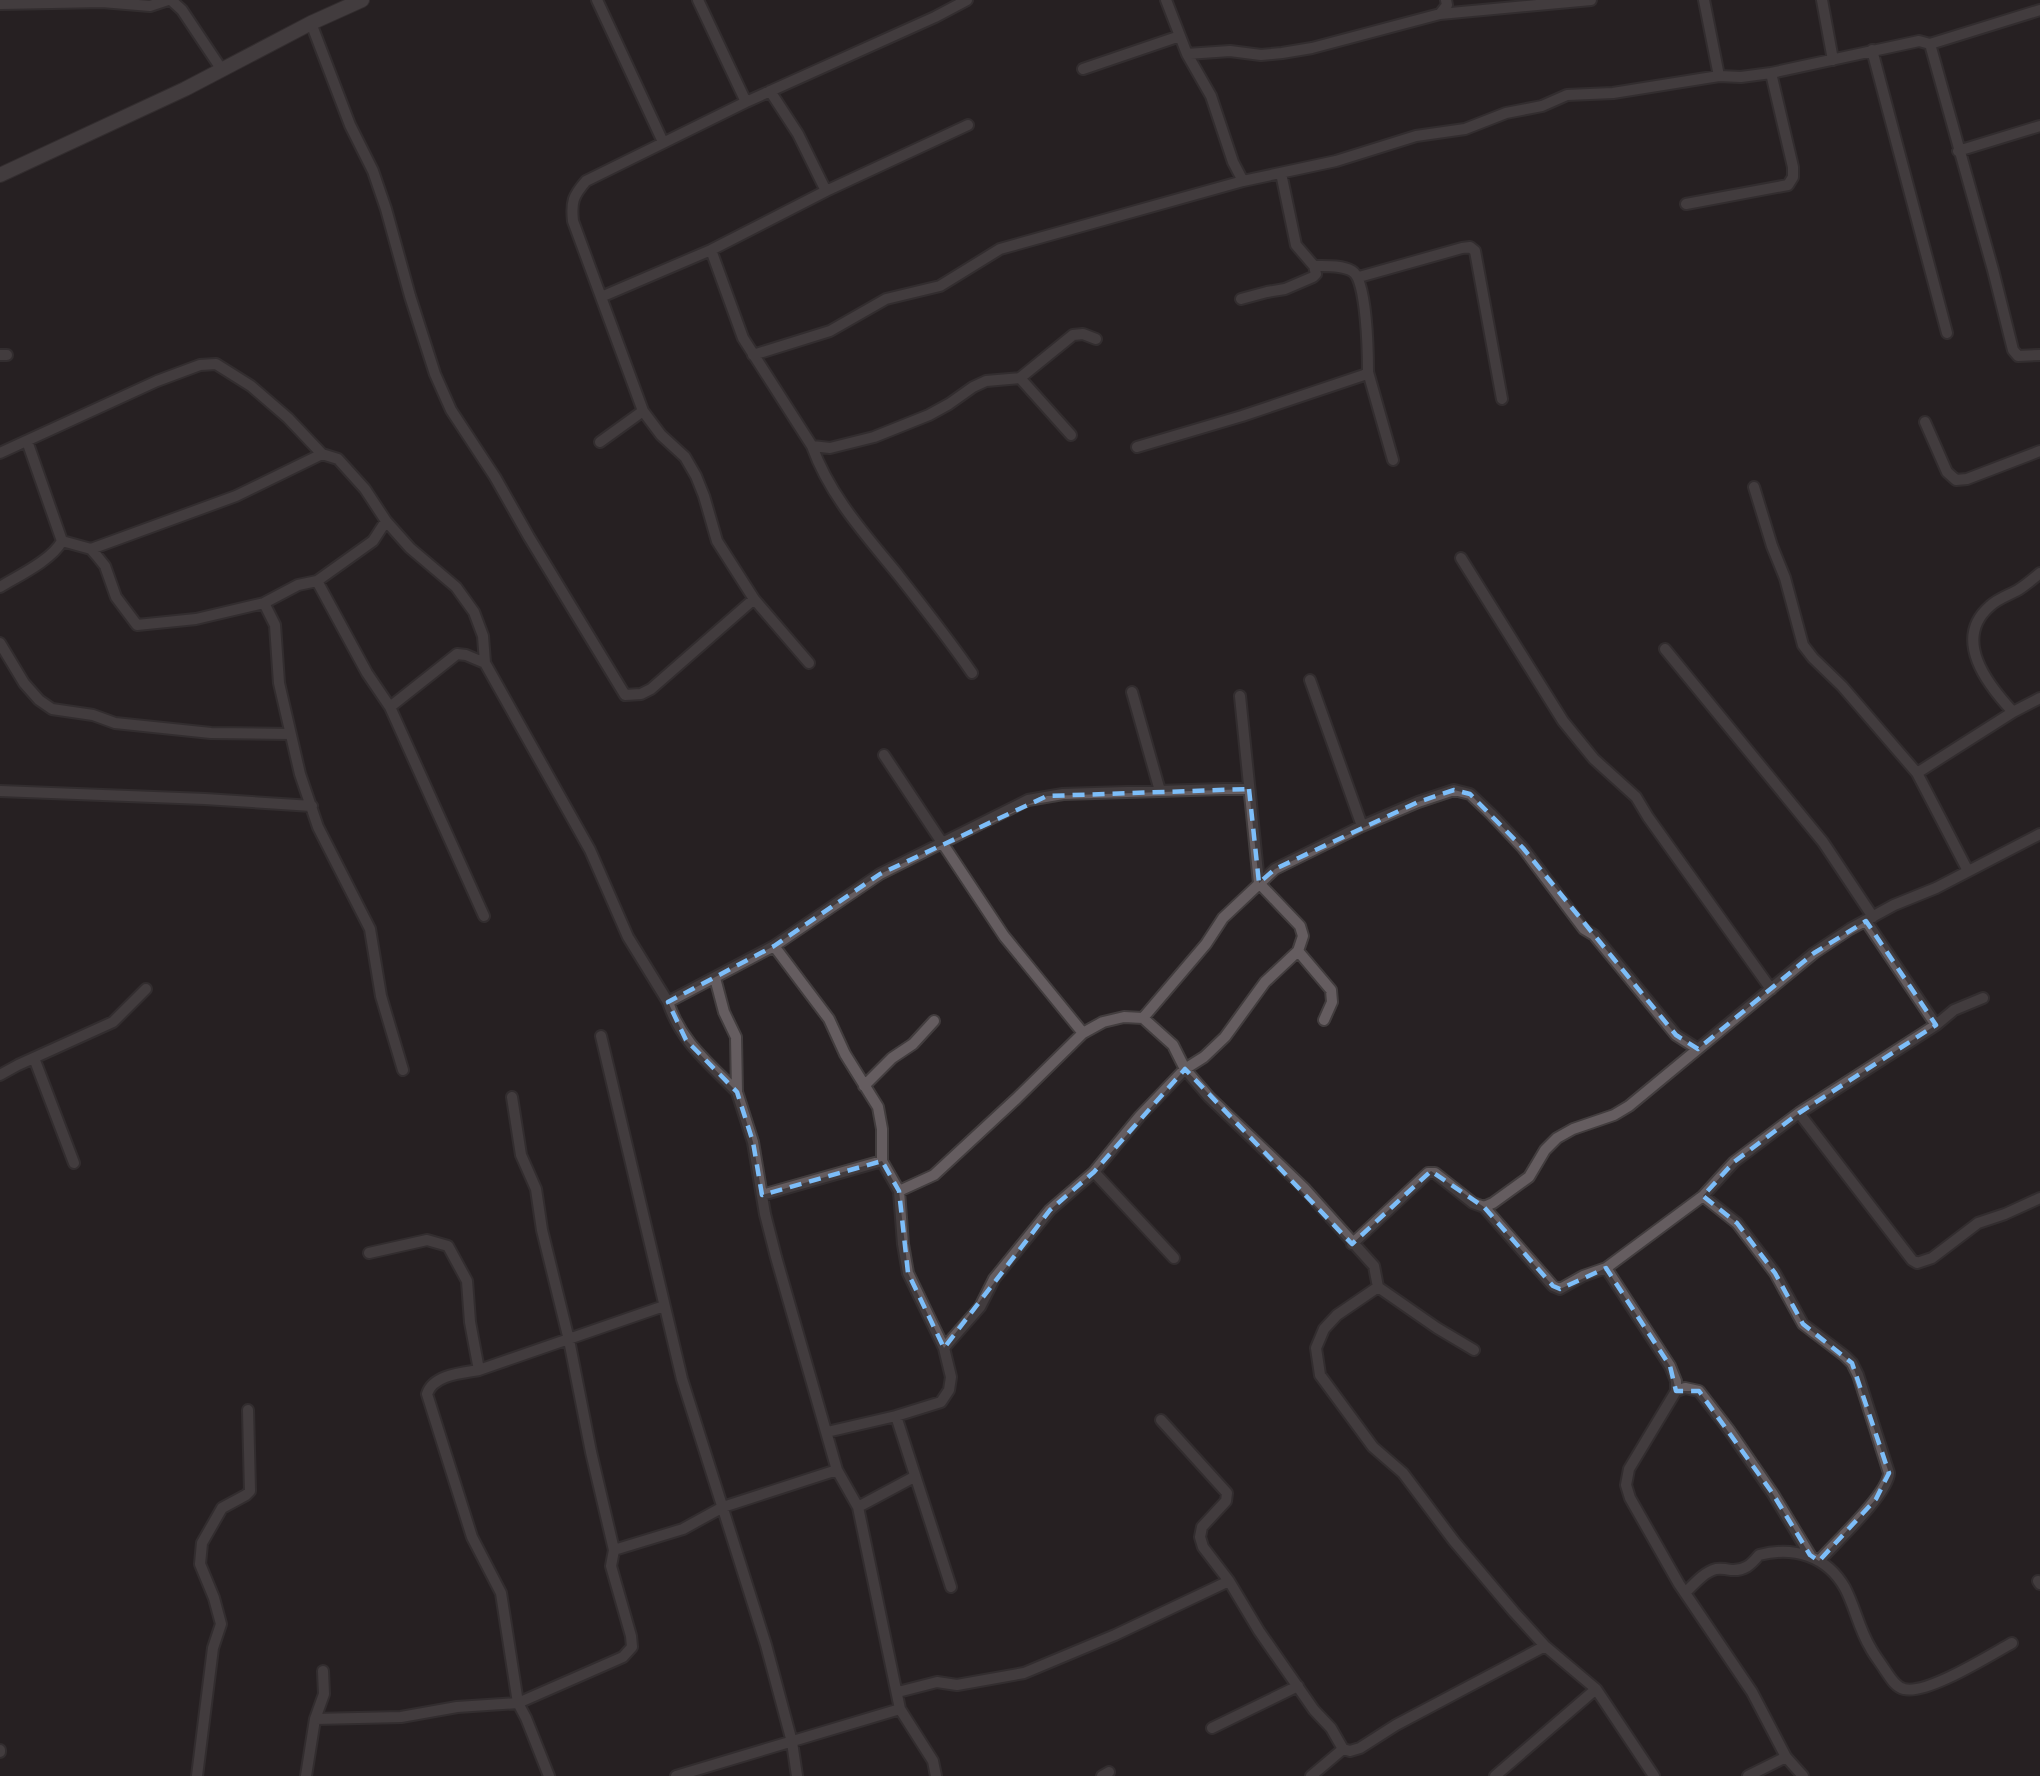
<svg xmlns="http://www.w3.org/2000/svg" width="2040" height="1776" font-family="Merriweather,serif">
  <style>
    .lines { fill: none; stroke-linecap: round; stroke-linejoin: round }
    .minor-casing { stroke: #423d3e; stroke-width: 14 }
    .tertiary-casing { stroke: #423d3e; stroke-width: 16 }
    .minor { stroke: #655d60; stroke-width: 10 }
    .tertiary { stroke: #655d60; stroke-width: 14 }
    .marked { fill: none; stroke: #7dbef9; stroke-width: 4.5; stroke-dasharray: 12 8; stroke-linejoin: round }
  </style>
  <rect width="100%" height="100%" fill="#272123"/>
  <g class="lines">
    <g class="minor-casing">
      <path id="minor" d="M171,0L182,10L222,70
        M597,0L663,142
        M698,0L746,102
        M1166,0L1187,54L1211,96L1233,162L1243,181
        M1704,0L1719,76
        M1822,0L1833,60
        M0,4L102,2L150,6L168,0
        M1440,14L1591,0
        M311,23L350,125L373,171L386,209L410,296L435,374L451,410L495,477L529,537L625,695L641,694L651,689L754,599
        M1930,44L1993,270L2013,350L2018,356L2040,355
        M1872,50L1947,333
        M1187,54L1230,51L1261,55L1282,53L1312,48L1440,14L1447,5L1446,0
        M1083,69L1180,36
        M770,91L798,134L826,191
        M1958,151L2040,126
        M1686,204L1788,185L1793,177V167L1771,73
        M711,250L743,338L812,446L830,448L874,437L929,415L949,404L973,387L986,381L1020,378L1073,335L1083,334L1096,339
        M1359,277L1462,248L1470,247L1475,251L1502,399
        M601,297L711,250L826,191L968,125
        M1241,299L1267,292L1285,289L1313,277L1316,274L1314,266L1296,245L1281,173
        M0,355H7
        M753,355L830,331L886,299L940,286L1000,249L1243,181L1336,161L1416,136L1465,129L1506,113L1542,106L1567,95L1613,93L1719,76L1741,77L1771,73L1919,41L1930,44L2040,10
        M1368,372L1393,460
        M1020,378L1071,435
        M1925,422L1947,472L1956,480L1967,479L2040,451
        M27,441L62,541
        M600,442L643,411
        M812,446C829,494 863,532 895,571C921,604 948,638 972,673
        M1137,447L1242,416L1364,375L1368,372C1368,354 1367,279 1352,271C1342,265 1326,266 1314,266
        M0,453L157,381L200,365L216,364L251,386L288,418L322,454L338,459L365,489L386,521L373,541L317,581L298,585L264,603L196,619L137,625L116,597L105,566L97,556L91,549L62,541
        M1754,487L1772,546L1785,578L1803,645L1813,658L1842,686L1917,773L1968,871
        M386,521L410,548L456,587L474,612L483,636L485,663
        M91,549L236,496L322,454
        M1461,558L1563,721L1594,759L1636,797L1648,817L1771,989
        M317,581L367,673L390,707L484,916
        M0,587C18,576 52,560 62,541
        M264,603L275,625L279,683L300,774L318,827L370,929L381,996L403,1070
        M0,643L24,683L39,700L52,709L93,715L115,723L211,733L290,734
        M1665,649L1823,842L1873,917
        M809,663L754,599L717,541L704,496L696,476L685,457L661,435L643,411L573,221C571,202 573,196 586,181L746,102L935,17L967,0
        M1310,680L1362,826
        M1132,692L1160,791
        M390,707L457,654L466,655L485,663L590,850L628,937L668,1002L774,946L880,874L1028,800L1063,794L1223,789H1249
        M2013,712C1987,684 1952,639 1990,606C1997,599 2009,595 2018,590C2026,585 2033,579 2040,573
        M884,755L1004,936L1083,1033
        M1917,773L2013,712L2040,698
        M0,791L205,799L312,806
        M1866,921L1936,1025
        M774,946L829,1019L845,1054L878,1107L882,1129V1161L899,1191L903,1244L908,1273L944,1348L951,1377L949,1390L941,1402L896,1416L827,1432
        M1298,951L1331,990L1332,1002L1324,1020
        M715,978L724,1012L736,1037L737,1092L753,1142L765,1214L776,1257L837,1470L858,1507L900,1709L933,1761L936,1776
        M668,1002C681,1042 709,1063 737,1092
        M1143,1018L1206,944L1223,918L1275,869L1362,826L1418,802L1454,790L1470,794L1491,814L1523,848L1584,929L1594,935L1676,1035L1698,1049
        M601,1036L682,1379L766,1645L792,1742L797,1776
        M34,1058L74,1163
        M0,1075L18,1065L113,1022L146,989
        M864,1086L892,1058L913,1044L934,1021
        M1799,1113L1912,1260L1917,1263L1932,1258L1978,1223L2005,1214L2040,1198
        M1094,1172L1174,1258
        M899,1191L934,1175L1016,1099L1083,1033L1103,1022L1124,1017L1143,1018L1173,1045L1185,1069L1209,1097L1304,1188L1374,1266L1378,1287L1337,1315L1324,1329L1316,1348L1320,1375L1373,1447L1403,1473L1454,1541L1514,1612L1545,1646L1596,1689L1654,1776
        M762,1195L882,1161
        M1703,1196L1737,1223L1775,1273L1803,1324L1845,1356L1852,1363L1858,1375L1889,1473C1888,1494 1835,1543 1819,1561
        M1484,1207L1553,1286L1560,1289L1583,1276L1606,1268L1703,1196L1734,1162L1799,1113L1936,1025L1954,1010L1983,998
        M1352,1244L1428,1173H1435L1473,1203L1484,1207L1493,1203L1529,1177L1545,1150L1557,1138L1573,1129L1614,1115L1629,1106L1814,953L1850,929L1894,905L1936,888L2040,834
        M369,1253L427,1240L448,1246L467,1281L470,1322L479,1370
        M1606,1268L1670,1366L1676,1381V1391L1629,1469L1626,1485L1630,1498L1679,1584L1752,1692L1786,1757L1803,1776
        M1378,1287L1437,1328L1474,1350
        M944,1348L980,1307L994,1279L1050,1210L1094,1172L1140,1116L1185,1069L1204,1057L1225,1037L1265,982L1298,951L1303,936L1300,926L1259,883L1240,696
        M1676,1391L1685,1388L1699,1391L1729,1430L1773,1494L1810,1555
        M896,1416L951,1587
        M1161,1420L1227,1493L1226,1501L1202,1527L1200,1537L1203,1547L1229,1581L1259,1631L1314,1710L1331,1728L1343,1749
        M858,1507L914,1477
        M614,1550L683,1529L723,1507L837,1470
        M2038,1581L2040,1584
        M1685,1593C1694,1584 1704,1572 1716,1569C1721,1568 1726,1569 1731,1570C1744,1571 1751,1565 1759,1555C1794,1546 1827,1556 1845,1588C1855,1607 1859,1629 1870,1647C1874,1655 1880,1662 1885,1670C1890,1677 1895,1687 1904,1689C1927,1695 1990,1655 2012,1643
        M898,1692L937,1682L957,1685L1024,1673L1115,1635L1229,1581
        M315,1719L401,1717L457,1707L518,1703L623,1657L632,1647L631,1636L611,1566L614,1550L591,1452L569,1340L542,1230L536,1189L521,1155L512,1097
        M1212,1728L1298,1686
        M0,1750V1752
        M197,1776L213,1648L221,1624L214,1598L200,1564L202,1543L222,1508L246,1495L250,1491L248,1410
        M306,1776L315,1719L324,1694L323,1671
        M549,1776L526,1718L518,1703L501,1593L472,1537L427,1394C433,1375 461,1373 479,1370L664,1306
        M676,1776L900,1709
        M1102,1776L1109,1772
        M1311,1776L1343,1749L1350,1751L1360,1748L1396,1725L1545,1646
        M1495,1776L1596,1689
        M1748,1776L1786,1757"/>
    </g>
    <g class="tertiary-casing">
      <path id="tertiary" d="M0,175L185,89L311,23L362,0"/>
    </g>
    <use href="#minor" class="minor"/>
    <use href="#tertiary" class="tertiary"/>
  </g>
  <path d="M0 0H2040V1776H0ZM1249,789L1259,883L1275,869L1418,802L1454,790L1470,794L1523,848L1676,1035L1698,1049L1814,953L1866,921L1936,1025L1799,1113L1734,1162L1703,1196L1737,1223L1775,1273L1803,1324L1852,1363L1889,1473L1876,1499L1819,1561L1810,1555L1773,1494L1699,1391H1676L1670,1366L1606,1268L1560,1289L1553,1286L1484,1207L1431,1171L1352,1244L1185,1069L1094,1172L1050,1210L944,1348L908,1273L899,1191L882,1161L762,1195L753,1142L737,1092L686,1040L668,1002L774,946L880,874L1047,796Z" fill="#272123" fill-opacity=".55" fill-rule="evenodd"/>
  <path class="marked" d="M1249,789L1259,883L1275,869L1418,802L1454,790L1470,794L1523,848L1676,1035L1698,1049L1814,953L1866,921L1936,1025L1799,1113L1734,1162L1703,1196L1737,1223L1775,1273L1803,1324L1852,1363L1889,1473L1876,1499L1819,1561L1810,1555L1773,1494L1699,1391H1676L1670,1366L1606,1268L1560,1289L1553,1286L1484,1207L1431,1171L1352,1244L1185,1069L1094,1172L1050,1210L944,1348L908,1273L899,1191L882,1161L762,1195L753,1142L737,1092L686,1040L668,1002L774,946L880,874L1047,796Z"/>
</svg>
